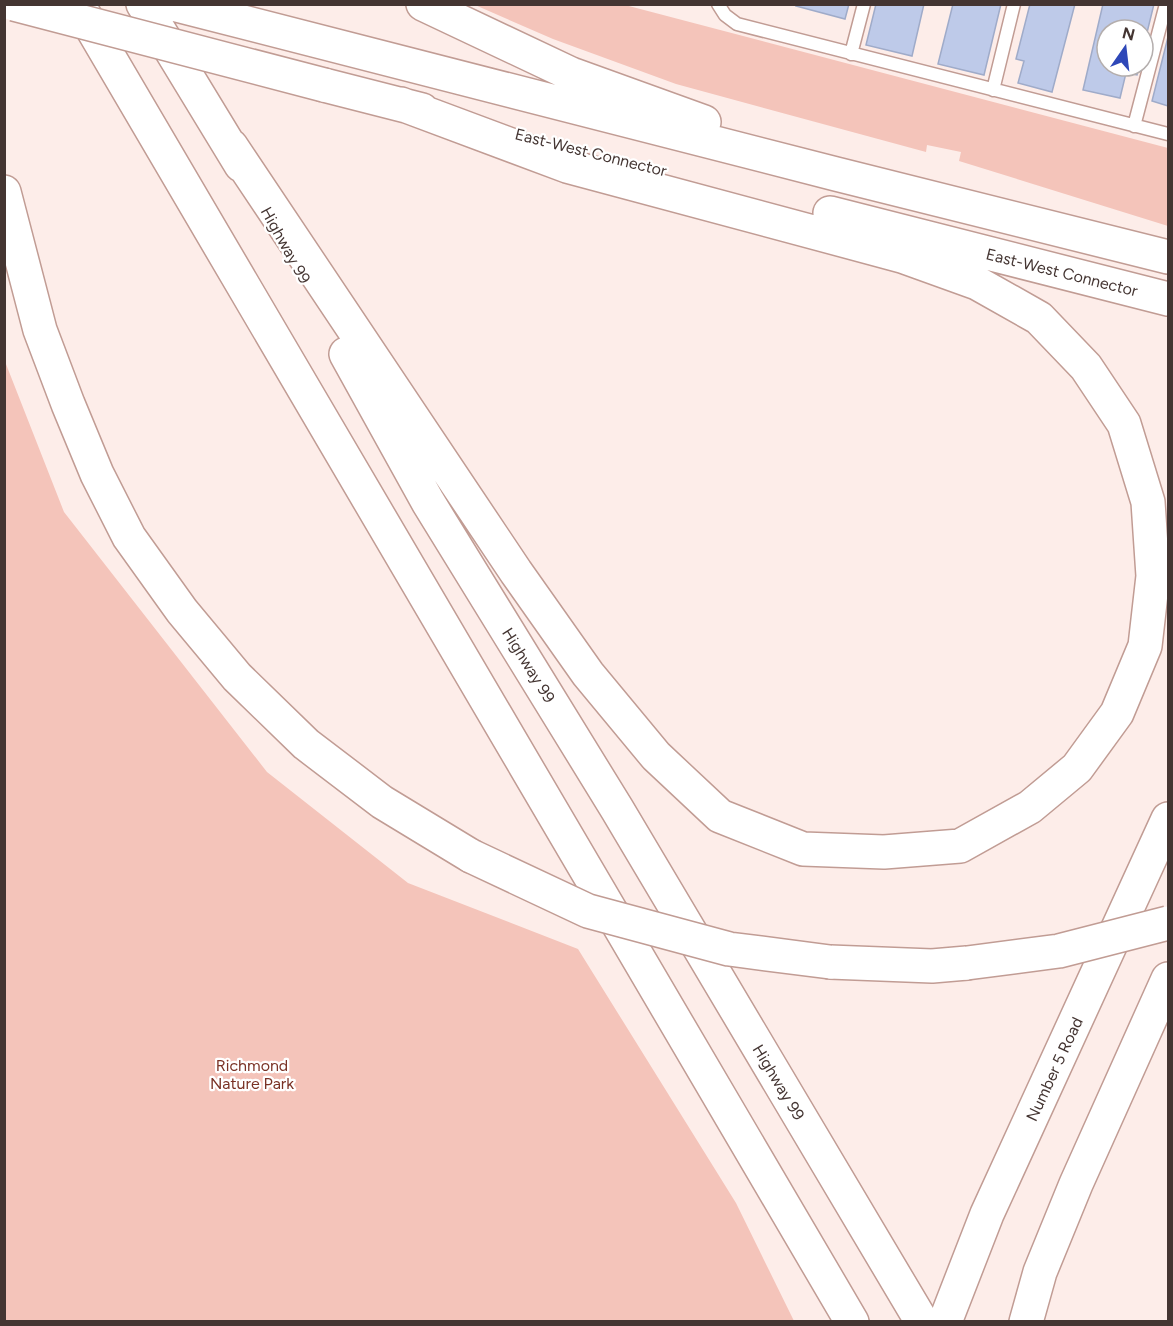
<svg xmlns="http://www.w3.org/2000/svg" width="1173" height="1326" font-family="Figtree,sans-serif">
  <style>
    .green { fill: #f4c4ba }
    .building { fill: #becae9; stroke: #9fabc9; stroke-width: 1.5 }
    .lines { fill: none; stroke-linecap: round; stroke-linejoin: round }
    .lane-casing { stroke: #c19c94; stroke-width: 15 }
    .secondary-casing { stroke: #c19c94; stroke-width: 36 }
    .highway-casing { stroke: #c19c94; stroke-width: 36 }
    .lane { stroke: #fff; stroke-width: 12 }
    .secondary { stroke: #fff; stroke-width: 33 }
    .highway { stroke: #fff; stroke-width: 33 }
    .highway-bridge-casing { stroke: #c19c94; stroke-width: 36; stroke-linecap: butt }
    .highway-bridge { stroke: #fff; stroke-width: 33 }
    .labels { text-anchor: middle; stroke-width: 4.5; stroke-linejoin: round; paint-order: stroke }
    .street-label { font-size: 16px; fill: #443532; stroke: #fff }
    .park-label { font-size: 16px; fill: #7a3225; stroke: #fff }
  </style>
  <rect width="100%" height="100%" fill="#fdede9"/>
  <path class="green" d="M475,5H625L1168,148V226L959,161L961,152L927,145L926,152L676,84L553,39Z
    M4,359L64,512L267,772L408,883L578,949L736,1203L794,1321H5Z"/>
  <path class="building" d="M797,4H849L845,19L796,6Z
    M876,4H924L912,56L866,45Z
    M953,4H1001L984,75L938,64Z
    M1030,4H1075L1052,92L1018,83L1024,61L1016,59Z
    M1103,4H1154L1143,49V30H1107V66H1139L1137,75L1126,73L1120,98L1083,90Z
    M1168,37V106L1152,101Z"/>
  <g class="lines">
    <g class="lane-casing">
      <path id="lane" d="M718,4L725,15L737,24L1168,134
        M851,54L864,4
        M993,90L1014,4
        M1134,126L1166,4"/>
    </g>
    <g class="secondary-casing">
      <path id="secondary" d="M945,1322L987,1214L1168,819"/>
    </g>
    <g class="highway-casing">
      <path id="highway" d="M143,4L241,165
        M173,4L836,174L1168,257
        M423,4L571,74L704,122
        M79,6L852,1322
        M324,85L422,110
        M231,146L516,572L588,674L656,756L720,816L803,849L884,852L960,846L1030,807L1077,768L1117,713L1145,646L1153,576L1148,502L1124,424L1086,367L1039,318L977,283L902,256L567,166L401,104
        M4,192L40,330L68,404L97,474L129,537L182,611L237,677L306,744L382,802L471,856
        M830,213L1168,299
        M346,354L428,502L617,809L922,1322
        M830,962L932,966L967,963
        M1026,1322L1040,1272L1076,1184L1168,979"/>
    </g>
    <use href="#lane" class="lane"/>
    <use href="#secondary" class="secondary"/>
    <use href="#highway" class="highway"/>
    <g class="highway-bridge-casing">
      <path id="highway-bridge" d="M14,4L324,85
        M471,856L588,911L729,949L830,962
        M967,963L1059,951L1168,923"/>
    </g>
    <use href="#highway-bridge" class="highway-bridge"/>
  </g>
  <g class="labels">
    <g class="street-label">
      <text transform="translate(591 152) rotate(14)" y="6">East-West Connector</text>
      <text transform="translate(286 245) rotate(61)" y="6">Highway 99</text>
      <text transform="translate(1062 272) rotate(14)" y="6">East-West Connector</text>
      <text transform="translate(529 665) rotate(58)" y="6">Highway 99</text>
      <text transform="translate(1054 1069) rotate(-65)" y="6">Number 5 Road</text>
      <text transform="translate(779 1082) rotate(59)" y="6">Highway 99</text>
    </g>
    <g class="park-label">
      <text x="252" y="1071">Richmond<tspan x="252" dy="18">Nature Park</tspan></text>
    </g>
  </g>
  <rect width="1173" height="1326" fill="none" stroke="#443532" stroke-width="12"/>
  <g transform="translate(1125 48) rotate(14)"><circle r="28" fill="#ffffff" stroke="#b4aead" stroke-width="1.5"/>
  <path d="M0-4.5L10 22L0 15L-10 22Z" fill="#2e47b8"/>
  <text y="-9" font-size="16" font-weight="bold" text-anchor="middle" fill="#443532">N</text>
  </g>
</svg>
